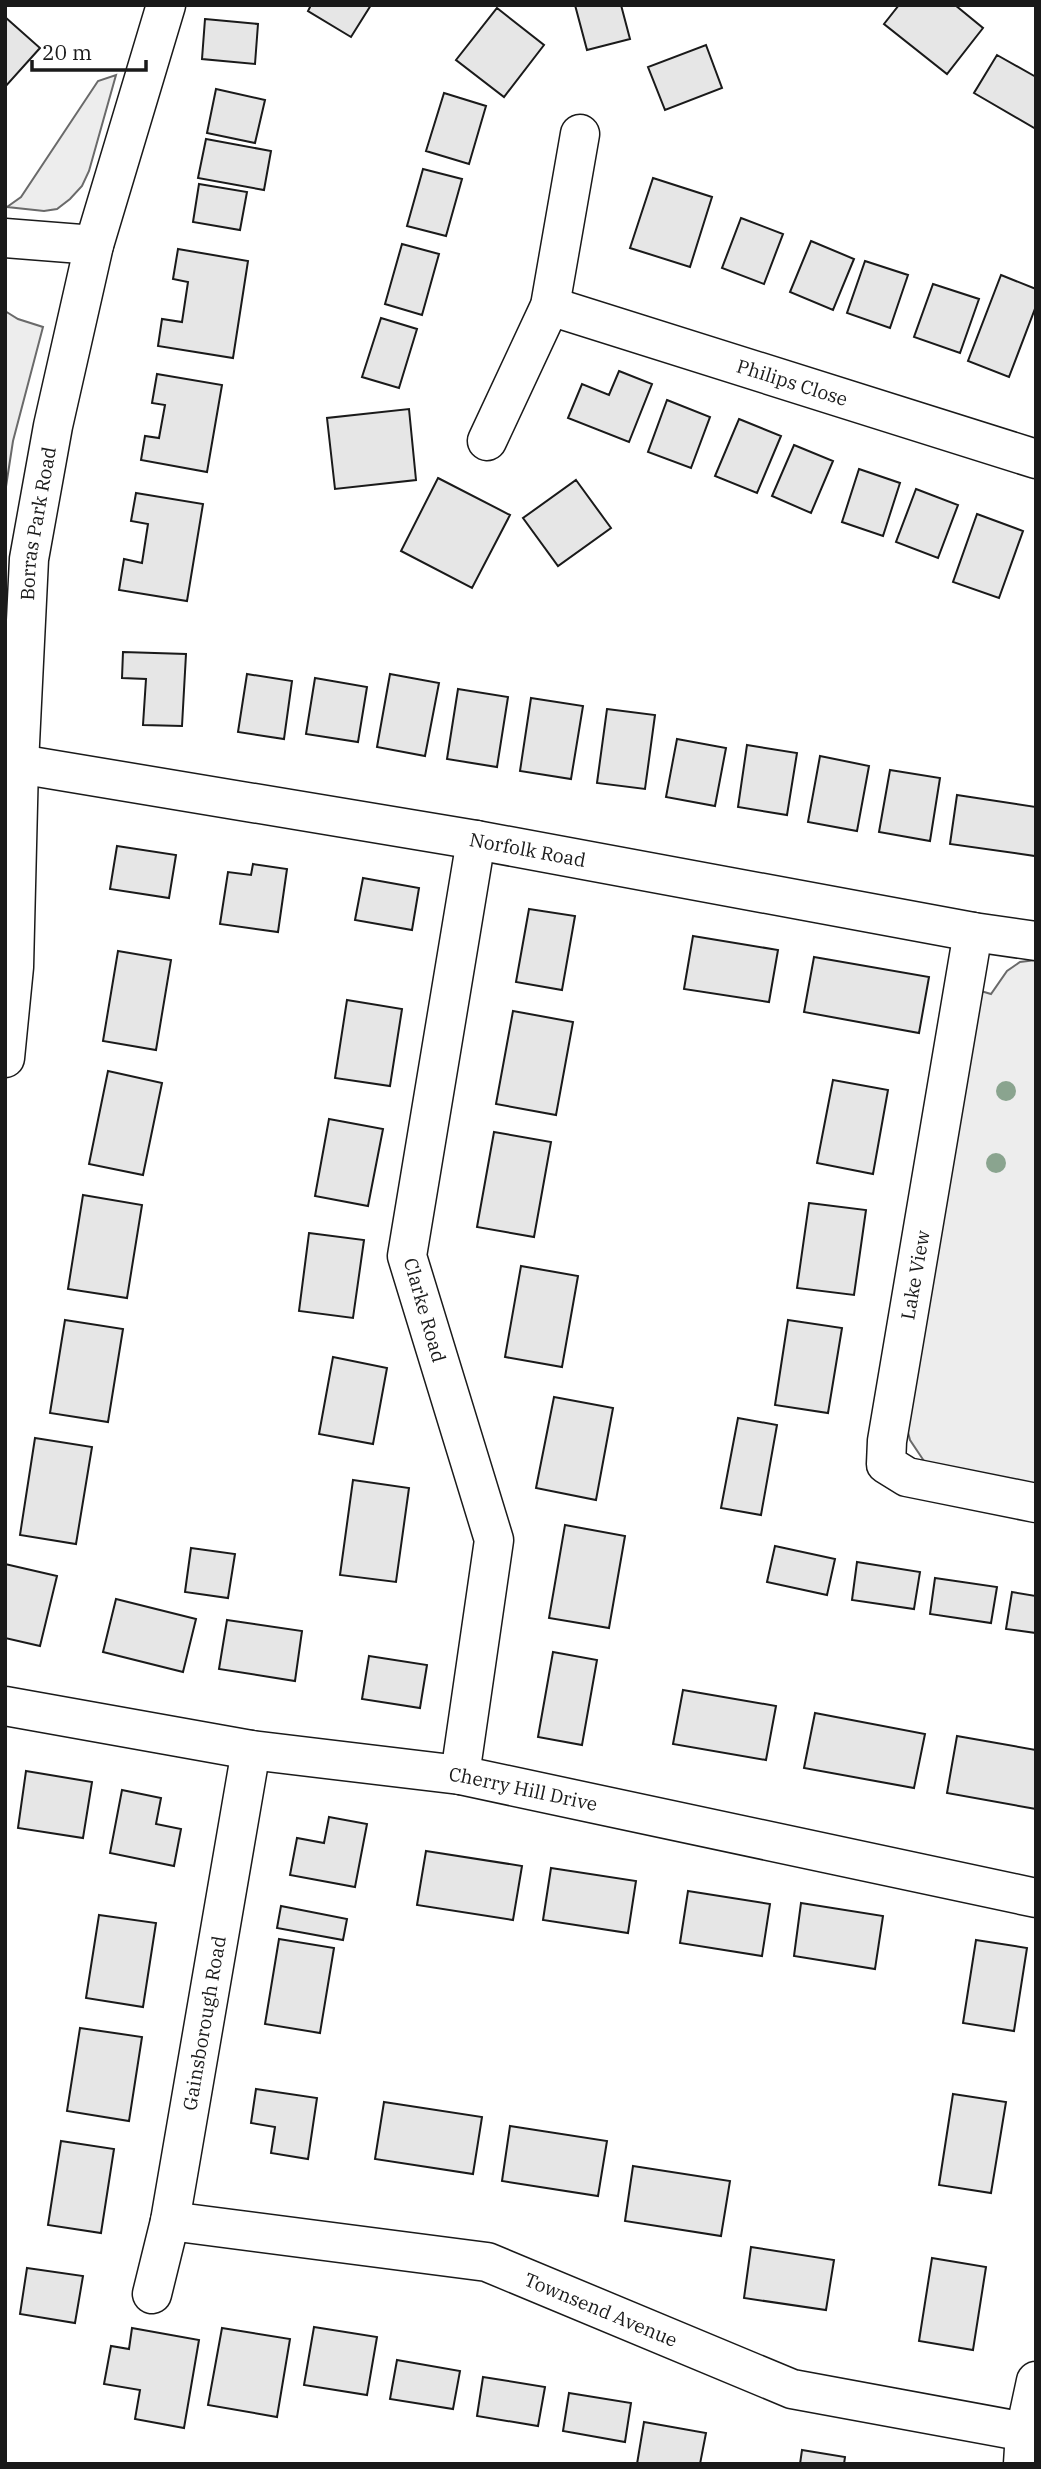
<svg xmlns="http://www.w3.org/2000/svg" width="1041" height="2469" font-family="'IBM Plex Serif',serif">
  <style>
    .built { fill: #ededed; stroke: #6a6a6a; stroke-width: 2 }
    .building { fill: #e6e6e6; stroke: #1a1a1a; stroke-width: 2 }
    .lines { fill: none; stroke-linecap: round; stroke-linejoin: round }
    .minor-casing { stroke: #1a1a1a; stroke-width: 41 }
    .minor { stroke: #fff; stroke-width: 38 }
    .tree { fill: #8aa48f }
    .labels { text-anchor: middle; stroke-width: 5; stroke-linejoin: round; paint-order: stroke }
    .street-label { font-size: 19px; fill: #1a1a1a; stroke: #fff }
  </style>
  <rect width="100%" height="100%" fill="#fff"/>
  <path class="built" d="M116,75L89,171L82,186L70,199L57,209L44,211L7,207L21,197L98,81Z
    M5,311L18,319L43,327L13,441L5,493Z
    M1036,960V1493L926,1464L910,1440L906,1425L981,991L991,994L1007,971L1020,962Z"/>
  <path class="building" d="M311,5H371L351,37L308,11Z
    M575,5H621L630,39L587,50Z
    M899,5H955L983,28L947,74L884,24Z
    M497,8L544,45L504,97L456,60Z
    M5,17L40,48L5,87Z
    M205,19L258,24L255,64L202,59Z
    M706,45L722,88L665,110L648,67Z
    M997,55L1036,77V129L974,93Z
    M216,89L265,100L255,143L207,133Z
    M444,93L486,106L469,164L426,151Z
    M206,139L271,151L264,190L198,178Z
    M423,169L462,179L446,236L407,226Z
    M653,178L712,197L690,267L630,248Z
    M199,184L247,192L240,230L193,222Z
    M741,218L783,234L764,284L722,268Z
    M811,241L854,259L833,310L790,292Z
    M402,244L439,254L422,315L385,304Z
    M178,249L248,261L233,358L158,346L162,319L182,322L188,282L173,279Z
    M865,261L908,275L890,328L847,313Z
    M1001,275L1036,289V306L1009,377L968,361Z
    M933,284L979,299L960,353L914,337Z
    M381,318L417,329L399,388L362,377Z
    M619,371L652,384L629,442L568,418L582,384L609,395Z
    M157,374L222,385L207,472L141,460L145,436L159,438L165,405L152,403Z
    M667,400L710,417L691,468L648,452Z
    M409,409L416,480L335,489L327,418Z
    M739,419L781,436L757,493L715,476Z
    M794,445L833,461L811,513L772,496Z
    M859,469L900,483L883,536L842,522Z
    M438,478L510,515L472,588L401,551Z
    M576,480L611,528L558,566L523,518Z
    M916,489L958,505L938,558L896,542Z
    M136,493L203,504L187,601L119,590L124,559L142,563L148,524L131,521Z
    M977,514L1023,531L999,598L953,582Z
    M123,652L186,654L182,726L143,725L146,679L122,678Z
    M247,674L292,681L284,739L238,732Z
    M390,674L439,683L425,756L377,747Z
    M315,678L367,687L358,742L306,734Z
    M458,689L508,697L497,767L447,759Z
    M531,698L583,706L571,779L520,771Z
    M607,709L655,715L645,789L597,783Z
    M677,739L726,748L715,806L666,797Z
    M747,745L797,753L787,815L738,807Z
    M820,756L869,766L857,831L808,822Z
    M890,770L940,778L930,841L879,832Z
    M957,795L1036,807L1035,856L950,844Z
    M117,846L176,855L169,898L110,889Z
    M253,864L287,869L278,932L220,924L228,872L251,875Z
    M363,878L419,888L412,930L355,920Z
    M529,909L575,916L562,990L516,982Z
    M693,936L778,950L769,1002L684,989Z
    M118,951L171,960L156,1050L103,1041Z
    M814,957L929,977L919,1033L804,1012Z
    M347,1000L402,1009L390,1086L335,1078Z
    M513,1011L573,1022L556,1115L496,1104Z
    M108,1071L162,1083L143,1175L89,1164Z
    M833,1080L888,1090L873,1174L817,1163Z
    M329,1119L383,1129L368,1206L315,1196Z
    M494,1132L551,1142L534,1237L477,1227Z
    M83,1195L142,1205L127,1298L68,1289Z
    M809,1203L866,1210L854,1295L797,1288Z
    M309,1233L364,1240L353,1318L299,1311Z
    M521,1266L578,1276L562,1367L505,1357Z
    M65,1320L123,1329L108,1422L50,1413Z
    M788,1320L842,1328L828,1413L775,1405Z
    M333,1357L387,1368L373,1444L319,1434Z
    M554,1397L613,1408L596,1500L536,1488Z
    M738,1418L777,1425L761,1515L721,1508Z
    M35,1438L92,1447L76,1544L20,1535Z
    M353,1480L409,1488L396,1582L340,1575Z
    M565,1525L625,1536L609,1628L549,1618Z
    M775,1546L835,1559L827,1595L767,1582Z
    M191,1548L235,1554L228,1598L185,1592Z
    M857,1562L920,1572L914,1609L852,1600Z
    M5,1564L57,1576L40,1646L5,1638Z
    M935,1578L997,1587L991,1623L930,1614Z
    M1012,1592L1036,1596V1633L1006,1629Z
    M116,1599L196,1619L183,1672L103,1652Z
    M227,1620L302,1631L295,1681L219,1669Z
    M553,1652L597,1660L582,1745L538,1737Z
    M369,1656L427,1665L420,1708L362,1699Z
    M683,1690L776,1706L766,1760L673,1744Z
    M815,1713L925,1734L914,1788L804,1768Z
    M957,1736L1036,1750V1809L947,1793Z
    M26,1771L92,1782L83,1838L18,1828Z
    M122,1790L161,1798L156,1824L181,1829L174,1866L110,1853Z
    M329,1817L367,1824L355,1887L290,1875L297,1838L324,1843Z
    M426,1851L522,1866L513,1920L417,1905Z
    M551,1868L636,1881L628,1933L543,1920Z
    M688,1891L770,1904L762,1956L680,1943Z
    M801,1903L883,1916L875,1969L794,1956Z
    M281,1906L347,1919L343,1940L277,1928Z
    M99,1915L156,1923L143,2007L86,1998Z
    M279,1939L334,1948L320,2033L265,2024Z
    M976,1940L1027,1948L1014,2031L963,2023Z
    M80,2028L142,2037L129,2121L67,2111Z
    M256,2089L317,2098L308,2159L271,2153L275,2127L251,2123Z
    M953,2094L1006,2102L991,2193L939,2185Z
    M384,2102L482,2117L473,2174L375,2159Z
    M510,2126L607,2141L598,2196L502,2181Z
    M61,2141L114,2149L101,2233L48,2225Z
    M633,2166L730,2181L721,2236L625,2221Z
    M751,2247L834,2260L826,2310L744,2298Z
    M932,2258L986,2267L973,2350L919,2341Z
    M27,2268L83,2276L75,2323L20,2314Z
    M314,2327L377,2337L367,2395L304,2385Z
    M132,2328L199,2340L184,2428L135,2419L140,2390L104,2384L111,2346L129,2349Z
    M222,2328L290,2339L277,2417L208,2405Z
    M397,2360L460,2371L453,2409L390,2399Z
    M483,2377L545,2387L538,2426L477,2416Z
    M569,2393L631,2403L625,2442L563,2431Z
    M644,2422L706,2433L700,2464H637Z
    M802,2450L845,2457L844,2464H800Z"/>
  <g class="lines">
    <g class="minor-casing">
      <g id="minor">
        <path d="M5,238L94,245"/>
        <path id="s1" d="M550,306L1036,459"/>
        <path d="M487,441L550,306L580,134"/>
        <path id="s2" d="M5,766L19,764L476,840L973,932L1036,941"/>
        <path d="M973,932L887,1441L886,1464L907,1477L1036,1503"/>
        <path id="s3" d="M5,1058L14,967L19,764L29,559L53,426L94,245L166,5"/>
        <path id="s4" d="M5,1706L251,1750L460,1775L1036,1898"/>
        <path d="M460,1775L494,1540L407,1256L476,840"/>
        <path id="s5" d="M170,2221L487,2262L792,2389L1025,2432"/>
        <path id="s6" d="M152,2294L170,2221L251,1750"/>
        <path d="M1023,2464L1025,2432L1036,2381"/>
      </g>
    </g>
    <use href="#minor" class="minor"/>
  </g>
  <g class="tree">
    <circle cx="1006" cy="1091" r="10"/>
    <circle cx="996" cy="1163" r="10"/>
  </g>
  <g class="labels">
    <g class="street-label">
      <text dy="7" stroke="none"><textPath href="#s1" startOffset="254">Philips Close</textPath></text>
      <text dy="7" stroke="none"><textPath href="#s3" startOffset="536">Borras Park Road</textPath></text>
      <text dy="7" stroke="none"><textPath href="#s2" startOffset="530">Norfolk Road</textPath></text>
      <text transform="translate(915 1275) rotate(-80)" y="7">Lake View</text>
      <text transform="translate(425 1310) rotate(74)" y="7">Clarke Road</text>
      <text dy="7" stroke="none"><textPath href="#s4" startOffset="525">Cherry Hill Drive</textPath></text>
      <text dy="7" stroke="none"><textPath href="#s6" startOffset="276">Gainsborough Road</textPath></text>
      <text dy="7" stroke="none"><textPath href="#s5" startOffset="443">Townsend Avenue</textPath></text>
    </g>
  </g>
  <rect width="1041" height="2469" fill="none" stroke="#1a1a1a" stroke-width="14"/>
  <path d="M32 60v10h114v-10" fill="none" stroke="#1a1a1a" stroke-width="3.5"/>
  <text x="42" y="60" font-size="21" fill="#1a1a1a" stroke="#ffffff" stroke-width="5" paint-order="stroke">20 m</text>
</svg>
